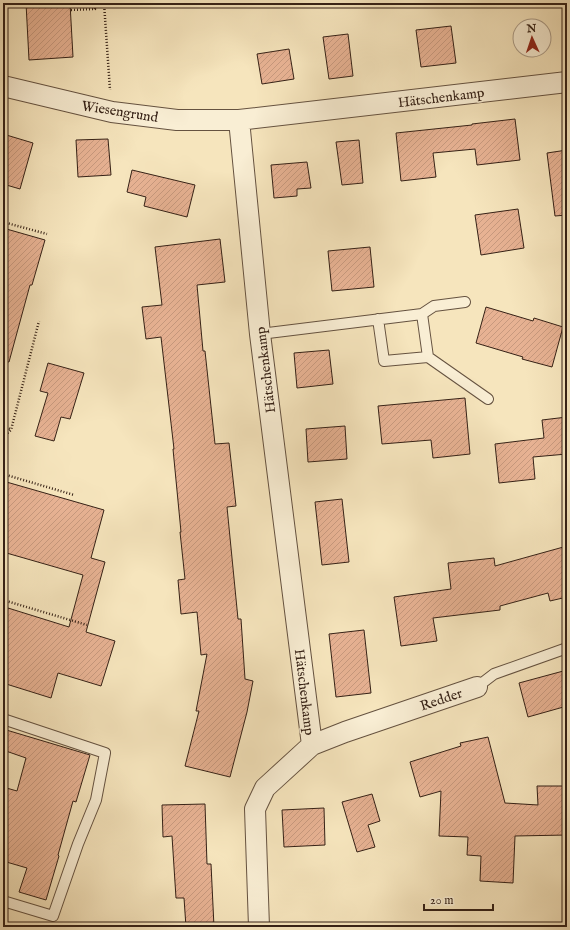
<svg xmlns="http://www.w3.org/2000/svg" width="570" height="930" font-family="'IM FELL English',serif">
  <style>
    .building { fill: url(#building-hatch); stroke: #352116 }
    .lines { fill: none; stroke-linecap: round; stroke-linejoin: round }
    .lane-casing { stroke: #655240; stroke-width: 12 }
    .street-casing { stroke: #655240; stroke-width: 22 }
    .path { stroke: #352116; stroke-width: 2.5; stroke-dasharray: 1 2; stroke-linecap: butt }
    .lane { stroke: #f9eed4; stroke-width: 10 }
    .street { stroke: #f9eed4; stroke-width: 20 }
    .labels { text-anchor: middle; stroke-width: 3; stroke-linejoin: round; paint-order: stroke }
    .street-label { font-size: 14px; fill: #352116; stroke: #f9eed4 }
  </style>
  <defs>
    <pattern id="building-hatch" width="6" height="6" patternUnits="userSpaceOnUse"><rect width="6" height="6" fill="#e7b293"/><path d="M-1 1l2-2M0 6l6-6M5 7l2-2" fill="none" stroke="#c7997e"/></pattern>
  </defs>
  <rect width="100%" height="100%" fill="#f6e5bd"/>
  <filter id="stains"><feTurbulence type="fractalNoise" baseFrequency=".005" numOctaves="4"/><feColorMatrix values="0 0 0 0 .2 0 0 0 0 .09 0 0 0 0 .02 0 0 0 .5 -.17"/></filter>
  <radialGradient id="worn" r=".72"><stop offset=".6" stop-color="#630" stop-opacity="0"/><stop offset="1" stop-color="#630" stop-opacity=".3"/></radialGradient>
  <path class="building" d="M26,3H70L73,57L29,60Z
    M451,26L456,63L421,67L416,30Z
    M348,34L353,76L329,79L323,37Z
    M289,49L294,79L262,84L257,54Z
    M515,119L520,160L477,165L475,149L433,153L436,177L401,181L396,133L472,125V124Z
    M3,134L33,143L20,189L3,184Z
    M108,139L111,175L78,177L76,140Z
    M359,140L363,183L342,185L336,142Z
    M567,150V215L555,216L547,153Z
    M307,162L311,188L297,189V196L274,198L271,165Z
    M132,170L195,185L187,217L144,206L146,197L127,192Z
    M518,209L524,248L481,255L475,215Z
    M3,228L45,240L32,285H30L9,362L3,361Z
    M220,239L225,282L197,285L203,351H205L215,444L229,443L236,506L227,507L238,619H241L245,679L253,681L247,712L230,777L185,766L199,711H196L207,654L201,655L197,612L181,614L178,580L185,579L180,532H181L173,449H174L161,337L146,339L142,307L162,305L155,247Z
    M370,247L374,287L332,291L328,251Z
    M486,307L533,321L534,318L563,327L552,367L522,359L523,357L476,343Z
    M329,350L333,384L297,388L294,353Z
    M48,363L84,373L70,419L61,417L54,441L35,436L48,393L40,391Z
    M465,398L470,454L433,458L431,440L382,444L378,406Z
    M567,417V454L533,457L535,479L499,483L495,444L544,438L542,420Z
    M345,426L347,459L308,462L306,429Z
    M3,481L104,510L91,558L105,562L86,632L115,641L101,686L58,673L51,698L3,683V623L8,608L69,627L83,575L3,552Z
    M342,499L349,562L322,565L315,502Z
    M567,546V597L550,601L548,593L500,606V610L433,618L437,641L401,646L394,597L451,589L448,563L494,558L495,566Z
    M364,630L371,693L336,697L329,634Z
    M567,670V706L528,717L519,683Z
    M3,729L90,755L76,802L73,801L58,855L59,856L46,900L19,892L27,868L3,861V787L17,791L26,758L3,750Z
    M488,737L505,803L538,805L537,786H567V835L515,836L513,883L480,881L481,856L467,855L468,837L439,836L441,791L420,797L410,762L461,746L460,743Z
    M372,794L380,821L368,825L375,847L357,852L342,802Z
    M205,804L207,864H211L214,927H186L184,898H176L172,836L163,837L162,805Z
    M324,808L325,845L284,847L282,810Z"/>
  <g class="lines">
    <g class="lane-casing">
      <path id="lane" d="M422,314L434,306L465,302
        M378,319L384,361L428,357
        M260,334L422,314L428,357L488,399
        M477,687L494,674L567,648
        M3,719L105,753L96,800L78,844L53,916L3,901"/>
    </g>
    <g class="street-casing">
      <path id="street" d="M3,86L112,112L177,120H239L567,82
        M239,120L260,334L312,745L265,788L255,809L259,927
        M312,745L345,732L477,687"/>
    </g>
    <path class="path" d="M104,3L110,90
      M71,10L95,9L94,3
      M3,222L47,234
      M3,427L10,429
      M3,437L11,430L39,321
      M3,474L74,495
      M3,600L87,625"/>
    <use href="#lane" class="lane"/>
    <use href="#street" class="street"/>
  </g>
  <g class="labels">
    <g class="street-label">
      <text transform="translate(441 97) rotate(-7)" y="5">Hätschenkamp</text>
      <text transform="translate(120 111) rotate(9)" y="5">Wiesengrund</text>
      <text transform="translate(265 370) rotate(-97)" y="5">Hätschenkamp</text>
      <text transform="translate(305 692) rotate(83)" y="5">Hätschenkamp</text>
      <text transform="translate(441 699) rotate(-19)" y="5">Redder</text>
    </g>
  </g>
  <rect width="570" height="930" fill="none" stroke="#f6e5bd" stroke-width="16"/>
  <rect x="4" y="4" width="562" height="922" fill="none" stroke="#352116" stroke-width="2"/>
  <rect x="8" y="8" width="554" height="914" fill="none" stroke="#352116"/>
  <g transform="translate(532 38) rotate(357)"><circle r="19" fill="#f9eed4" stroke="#ab9c88"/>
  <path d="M0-3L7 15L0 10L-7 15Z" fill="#8f2418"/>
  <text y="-6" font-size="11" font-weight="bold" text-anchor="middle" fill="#352116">N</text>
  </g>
  <path d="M424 904v6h69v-6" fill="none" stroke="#352116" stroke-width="2"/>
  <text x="430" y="904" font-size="12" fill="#352116" stroke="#f9eed4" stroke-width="3" paint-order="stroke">20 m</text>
  <rect width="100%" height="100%" filter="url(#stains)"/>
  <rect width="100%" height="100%" fill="url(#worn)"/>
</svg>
